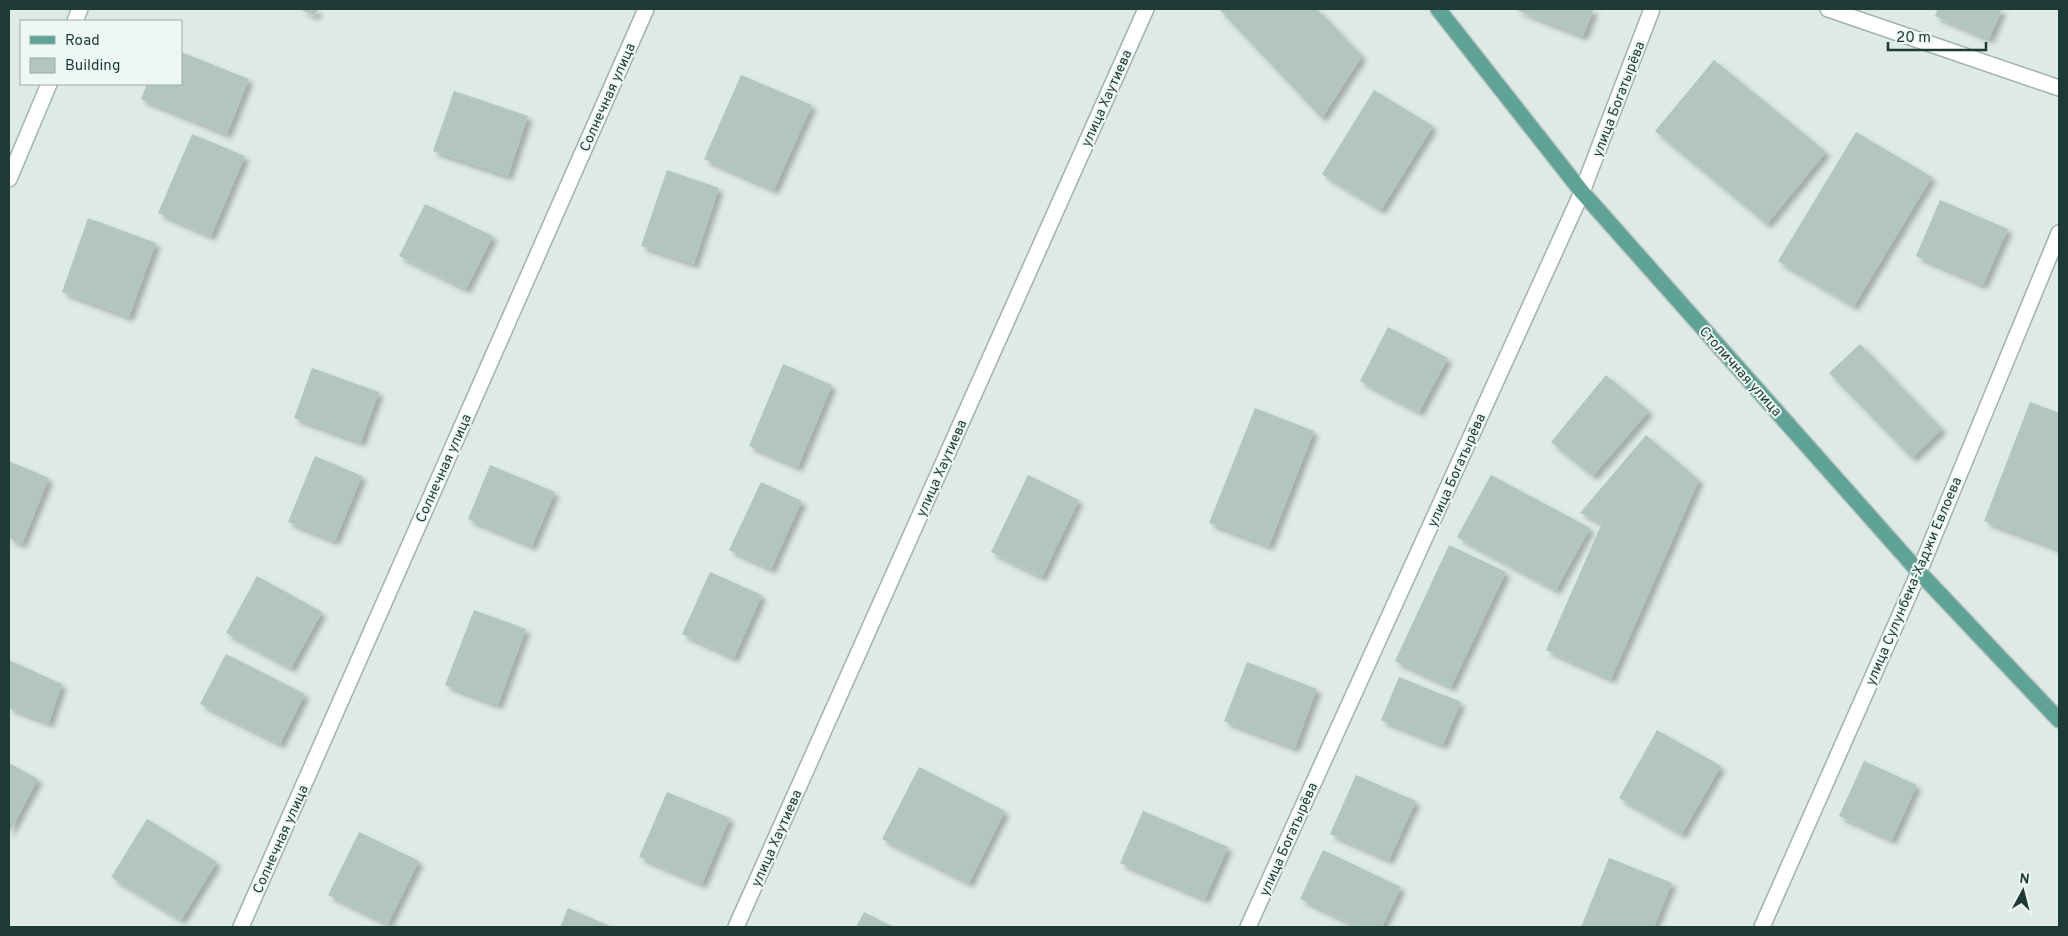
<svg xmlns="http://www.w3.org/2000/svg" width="2068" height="936" font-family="Overpass,sans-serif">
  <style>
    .building { fill: #b2c5be; filter: url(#shadow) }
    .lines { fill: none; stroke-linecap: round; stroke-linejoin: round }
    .street-casing { stroke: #a0b2ac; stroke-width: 18 }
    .secondary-casing { stroke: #9cb6ae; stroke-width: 18 }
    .primary-casing { stroke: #bcc4c2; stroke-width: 18 }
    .street { stroke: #fff; stroke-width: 15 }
    .secondary { stroke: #fff; stroke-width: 15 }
    .primary { stroke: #5ea395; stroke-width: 15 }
    .labels { text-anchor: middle; stroke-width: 4; stroke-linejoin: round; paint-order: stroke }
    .street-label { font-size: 14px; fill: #1e3a34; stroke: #edf7f3 }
  </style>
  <defs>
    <filter id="shadow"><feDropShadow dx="4.5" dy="4.5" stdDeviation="2.5" flood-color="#0004"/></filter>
  </defs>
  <rect width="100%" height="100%" fill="#ddeae5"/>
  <path class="building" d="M299,9H318L315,16Z
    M1219,9H1317L1362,56L1322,118Z
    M1514,9H1594L1583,36Z
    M1938,9H2002L1989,39L1935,16Z
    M181,52L249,79L227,134L141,99L147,84H181Z
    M1714,60L1826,152L1767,224L1655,131Z
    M741,75L812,105L774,190L704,159Z
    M1374,90L1433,126L1381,210L1322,174Z
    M454,91L528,116L508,176L433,151Z
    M1856,132L1932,177L1854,306L1778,261Z
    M192,134L245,156L211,236L158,213Z
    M667,170L719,188L694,264L641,246Z
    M1940,200L2008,229L1983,285L1916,256Z
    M425,204L493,236L466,289L399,256Z
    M88,218L156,243L129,317L62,292Z
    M1388,327L1448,358L1419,412L1360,381Z
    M1860,344L1942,429L1912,458L1829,373Z
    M783,364L832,385L798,467L749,446Z
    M312,368L379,392L361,442L294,418Z
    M1606,375L1649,411L1593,476L1551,442Z
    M2030,402L2059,413V549L1984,521Z
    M1255,408L1314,431L1269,546L1209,523Z
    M1646,435L1699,480L1611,679L1546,650L1602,523L1580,513Z
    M315,456L362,476L335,541L288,522Z
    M9,461L49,478L22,544L9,538Z
    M490,465L555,492L532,546L468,519Z
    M1028,475L1079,500L1042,577L991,552Z
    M1491,475L1590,528L1556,590L1457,537Z
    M761,482L802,501L771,569L729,550Z
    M1449,545L1506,572L1451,687L1395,661Z
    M710,572L762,595L734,658L682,634Z
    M257,576L322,612L291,668L226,633Z
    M474,610L526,629L498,705L445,685Z
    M226,654L305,694L280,744L200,704Z
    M9,660L62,684L49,723L9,708Z
    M1247,662L1317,689L1295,748L1224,721Z
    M1399,677L1461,702L1443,745L1381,720Z
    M1657,730L1721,766L1682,834L1619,798Z
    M1864,761L1917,785L1892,840L1839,816Z
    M9,763L38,779L9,833Z
    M919,767L1005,811L969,883L882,839Z
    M1356,775L1416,801L1389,860L1330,834Z
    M667,792L730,818L702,884L639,857Z
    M1143,811L1228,847L1205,899L1120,863Z
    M147,819L217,862L181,920L111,877Z
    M359,832L419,861L388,924L328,895Z
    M1323,850L1401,887L1382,927H1359L1300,899Z
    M1609,858L1672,883L1654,927H1581Z
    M568,908L612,927H560Z
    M864,912L893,927H856Z"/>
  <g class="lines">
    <g class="street-casing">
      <path id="street" d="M1828,9L2059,88
        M241,927L646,9
        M736,927L1146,9
        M1248,927L1582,192L1652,9
        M1762,927L1919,572L2059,233"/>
    </g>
    <g class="secondary-casing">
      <path id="secondary" d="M75,21L80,9
        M9,179L49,84"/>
    </g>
    <g class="primary-casing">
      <path id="primary" d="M1438,9L1582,192L1919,572L2059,720"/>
    </g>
    <use href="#street" class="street"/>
    <use href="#secondary" class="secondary"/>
    <use href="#primary" class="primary"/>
  </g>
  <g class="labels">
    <g class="street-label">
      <text transform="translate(607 97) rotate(-66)" y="5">Солнечная улица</text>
      <text transform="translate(1106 98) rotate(-66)" y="5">улица Хаутиева</text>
      <text transform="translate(1618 99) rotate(-69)" y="5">улица Богатырёва</text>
      <text transform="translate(1741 371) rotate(48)" y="5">Столичная улица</text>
      <text transform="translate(443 468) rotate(-66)" y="5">Солнечная улица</text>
      <text transform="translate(941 468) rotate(-66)" y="5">улица Хаутиева</text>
      <text transform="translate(1456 470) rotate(-66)" y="5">улица Богатырёва</text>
      <text transform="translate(1913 581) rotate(-67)" y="5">улица Сулунбека-Хаджи Евлоева</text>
      <text transform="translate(776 838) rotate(-66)" y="5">улица Хаутиева</text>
      <text transform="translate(280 839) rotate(-66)" y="5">Солнечная улица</text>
      <text transform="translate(1288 839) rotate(-66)" y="5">улица Богатырёва</text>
    </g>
  </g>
  <rect width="2068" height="936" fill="none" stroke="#1e3a34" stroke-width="20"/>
  <rect x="20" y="20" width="162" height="65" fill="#edf7f3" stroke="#9aaba7"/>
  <rect x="30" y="36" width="25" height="8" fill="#5ea395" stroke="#9aaba7"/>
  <text x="65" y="45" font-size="15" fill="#1e3a34">Road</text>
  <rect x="30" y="58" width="25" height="15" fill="#b2c5be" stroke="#9aaba7"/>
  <text x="65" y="70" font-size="15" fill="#1e3a34">Building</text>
  <g transform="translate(2023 891) rotate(7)" stroke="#edf7f3" stroke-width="4" paint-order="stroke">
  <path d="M0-4L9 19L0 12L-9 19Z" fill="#1e3a34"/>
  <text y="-8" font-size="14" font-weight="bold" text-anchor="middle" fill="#1e3a34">N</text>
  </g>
  <path d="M1888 42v8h98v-8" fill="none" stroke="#1e3a34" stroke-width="2.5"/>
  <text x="1896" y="42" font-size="15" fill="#1e3a34" stroke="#edf7f3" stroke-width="4" paint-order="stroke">20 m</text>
</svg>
